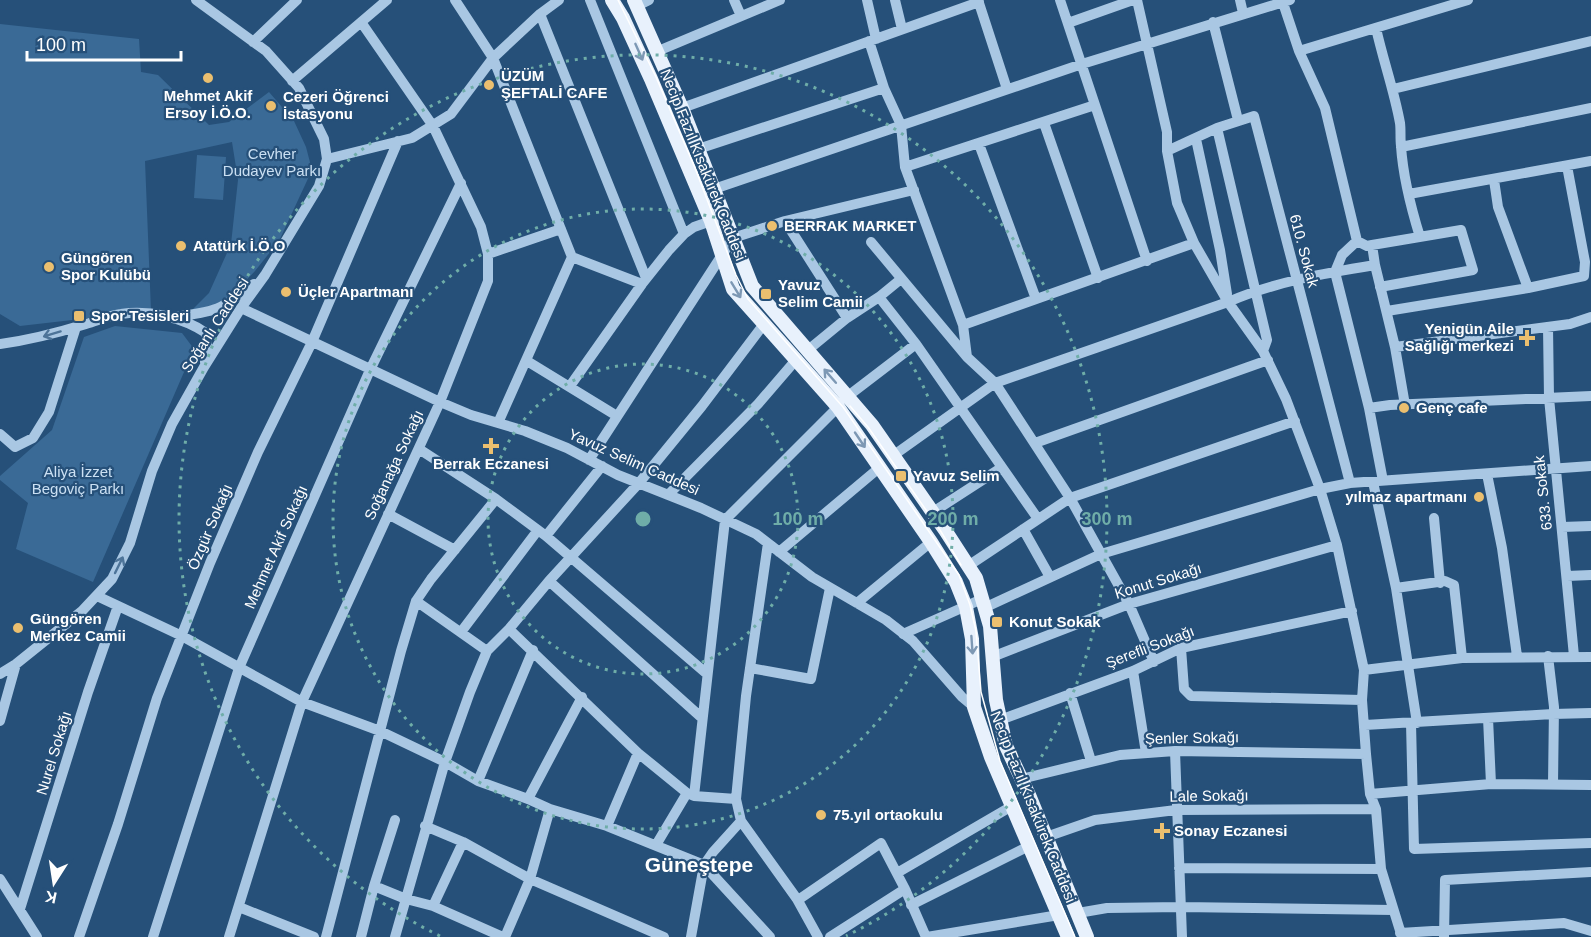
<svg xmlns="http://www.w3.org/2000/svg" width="1591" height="937" font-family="Arial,sans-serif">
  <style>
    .green { fill: #3a6a96 }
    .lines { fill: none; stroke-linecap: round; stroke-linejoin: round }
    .minor { stroke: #a9c7e3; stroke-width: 10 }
    .major { stroke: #e8f1fc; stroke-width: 14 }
    .tram { stroke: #fff; stroke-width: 1.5 }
    .oneway { stroke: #7d98b4 }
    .oneway2 { stroke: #4d7499 }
    .ring { fill: none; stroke: #6fada8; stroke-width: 3; stroke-dasharray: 3 6 }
    .poi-dot { fill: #ebbf6f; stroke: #265079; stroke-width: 2 }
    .labels { text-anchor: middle; stroke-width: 4.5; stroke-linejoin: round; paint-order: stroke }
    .poi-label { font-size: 15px; font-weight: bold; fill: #fff; stroke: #265079; text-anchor: start }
    .park-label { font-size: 15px; fill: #cbe0f3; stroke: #265079 }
    .street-label { font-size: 15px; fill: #fff; stroke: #265079 }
    .district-label { font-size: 21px; font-weight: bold; fill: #fff; stroke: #265079 }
    .centre { fill: #6fada8; stroke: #265079; stroke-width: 3 }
    .ring-label { font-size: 18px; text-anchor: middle; font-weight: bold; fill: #6fada8; stroke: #265079; stroke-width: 4.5; stroke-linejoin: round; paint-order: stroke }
  </style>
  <rect width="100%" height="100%" fill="#265079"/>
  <path class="green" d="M0,24L139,39L141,72L158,75L209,125L229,122L269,92L294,121L306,147L312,170L279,241L255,271L236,291L221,303L191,311L209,293L231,244L238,180L232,142L145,161L151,311L20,326L0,314Z
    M197,155L226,157L223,200L194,198Z
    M115,326L182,333L194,349L93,582L16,549L28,503L0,480V476L52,430L84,337Z"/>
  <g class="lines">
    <path class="minor" d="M196,0L266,51L299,88L324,139L327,159
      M455,0L493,58L572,257L498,423
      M590,0L684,234
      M734,0L741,16
      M867,0L876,39
      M895,0L902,29
      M978,0L1007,89
      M1060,0L1147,261
      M1137,0L1167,132V151L1177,203L1194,243L1228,302L1263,351L1286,399L1320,489L1337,545L1364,670L1362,700L1366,754L1370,794L1376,809L1381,869L1402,937
      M1240,0L1243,13
      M1282,0L1299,51L1325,108L1357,241L1367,246L1372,245L1461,230L1473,270L1380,287
      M637,6L649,0
      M540,14L646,278
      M1213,22L1238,120
      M1068,23L1133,0
      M1376,28C1383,60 1394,90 1400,123C1401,130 1400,138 1401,146C1403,177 1411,208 1420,237
      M869,41L884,88L901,125L905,167L963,325L967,357L995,383L1070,498L1129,604L1154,662
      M253,42L297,0
      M658,51L780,0
      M1299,51L1468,0
      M292,81L387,0
      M1393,89L1591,41
      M682,108L979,2
      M1044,123L1098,278
      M1217,128L1267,340L1263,351
      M1196,139L1220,250L1227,294
      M979,144L1036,299
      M1401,147L1591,108
      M698,149L884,88
      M1167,151L1217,128L1254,116L1350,483
      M905,167L1095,105
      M1494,180L1498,207L1528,288
      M714,189L1082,64L1290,0
      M1409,194L1591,161
      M785,221L847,318
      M1357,241L1342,255L1335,272L1369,408L1383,481
      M871,242L967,357
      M1372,245L1375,265L1395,347L1405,405
      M488,254L561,229
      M572,257L642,284
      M879,297L916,344L1038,519
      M241,308L440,402L471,415L525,431L567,448L618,475L701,508L756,534L812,577L886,620L913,641L962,697L974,707
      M1387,311L1528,288L1584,276L1585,262L1567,166
      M174,317C215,312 222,310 254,284
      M963,325L1194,243
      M1548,327L1549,398L1574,656
      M0,344C30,340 57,333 86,324C97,321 110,315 121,314C149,310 183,317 206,333L207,346L205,362
      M1395,347L1570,324L1591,317
      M808,350L847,318L879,297L901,279
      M527,361L617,416
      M570,386L642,284L669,250L684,234L694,227L711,221
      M848,396L916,344
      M1369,408L1390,405L1591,396
      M0,434L15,447L33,438L49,412L76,327
      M1035,443L1268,360
      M419,449L496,499L546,536L707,674
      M894,455L995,383L1228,302C1274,282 1326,273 1375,265
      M589,460L733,238L785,221L914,190
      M1487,474L1502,548L1517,656
      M1373,482L1396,588L1417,723
      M668,495L758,404L795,361
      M933,512L1001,468
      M388,514L455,550
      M1434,518L1440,583
      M1562,527L1591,526
      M1023,529L1050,577
      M546,536L602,466
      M768,543L746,696L736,799L741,821L797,899L818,937
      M779,552L879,468
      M968,566L1070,498L1295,421
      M1567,576L1591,575
      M549,581L702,718
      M1396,588L1445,581L1454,585L1462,658
      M97,596L182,636L302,702L380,731L445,762L478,781L528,799L550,809L607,826L704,865L770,937
      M416,601L487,651
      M857,603L931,542
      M984,608L1101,554L1320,489L1350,483L1591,466
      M509,629L638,753L687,793L694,796L736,799
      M461,632L538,530
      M903,634L982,599
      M1181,648L1184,689L1191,696L1362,700
      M1548,656L1554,707L1553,784
      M992,657L1129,604L1337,545
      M750,668L811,679L830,588
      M1364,670L1462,658L1591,657
      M1133,671L1146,753
      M0,674L16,664L82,611L112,579L130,543L152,471L172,424L204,367L241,308L265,275L319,186L327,159L412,138L451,114L493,58L540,14L559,0
      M1070,693L1091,761
      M1488,718L1491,784
      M1000,720L1133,671L1181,648L1352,611
      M0,721L16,664
      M1411,723L1414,849L1591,843
      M1365,725L1553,714L1591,713
      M1175,751L1182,937
      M1021,779L1120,755L1175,751L1366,754
      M478,781L533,650
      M1370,794L1491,784L1591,785
      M694,796L725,520L838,407
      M528,799L582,697
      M425,826L463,842L530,879L664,937
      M607,826L638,753
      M1046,837L1095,820L1176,810L1376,809
      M656,845L687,793
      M1179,868L1381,869
      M897,873L1012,806
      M0,879L37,937
      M374,886L406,899L433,906L503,937
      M798,900L881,843L905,889L926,937
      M911,905L1029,846
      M433,906L463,842
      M239,907L314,937
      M20,909L88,692L118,606
      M1078,913L1107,908L1181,907L1393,910
      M1400,933L1564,923L1591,931
      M79,937L118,824L157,698L210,563L258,452L312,342L398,141
      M153,937L239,668L370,370L461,183
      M229,937L302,702L440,402L488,281V254L481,227L433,126L361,22
      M326,937L401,651L416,601L431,579L496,499
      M361,937L374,886L395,820
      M395,937L445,762L470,692L487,651L509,629L549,581L639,483L702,406L764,324
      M505,937L530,879L550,809
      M691,937L704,865L713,852L741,821
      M830,937L905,889
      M927,937L1059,915
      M1444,937L1445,880L1591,872"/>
    <path class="major" d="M612,0L623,18L651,79L711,221L733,289L838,407L931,542L956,582L966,607L972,639L974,707L991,757L1068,937
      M634,0L682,108L752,286L872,425L945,530L976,578L990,626L996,700L1006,746L1029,795L1087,937"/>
    <path class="tram" d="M618,0L656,77L695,168L736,275L748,299L843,407L959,575L970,605L976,631L981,692L1000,761L1075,937
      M850,406L868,427L940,530L961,565"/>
  </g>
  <defs><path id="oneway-shaft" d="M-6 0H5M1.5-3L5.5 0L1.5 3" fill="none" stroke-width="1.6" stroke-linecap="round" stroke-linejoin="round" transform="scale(1.5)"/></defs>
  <g class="oneway">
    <use href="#oneway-shaft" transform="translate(639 52) rotate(66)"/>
    <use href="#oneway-shaft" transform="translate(736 290) rotate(59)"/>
    <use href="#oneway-shaft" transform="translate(830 376) rotate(-131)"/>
    <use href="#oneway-shaft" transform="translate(860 440) rotate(56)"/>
    <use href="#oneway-shaft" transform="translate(972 645) rotate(86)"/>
  </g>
  <g class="oneway2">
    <use href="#oneway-shaft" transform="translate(52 334) rotate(163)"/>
    <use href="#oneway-shaft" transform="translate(119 565) rotate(-64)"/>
  </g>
  <g class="ring">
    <circle cx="643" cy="519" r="155"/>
    <circle cx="643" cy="519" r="310"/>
    <path d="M440 936A464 464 0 1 1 846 936"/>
  </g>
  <g class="poi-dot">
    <circle cx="208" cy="78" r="6"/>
    <circle cx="489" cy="85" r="6"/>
    <circle cx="271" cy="106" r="6"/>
    <circle cx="772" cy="226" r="6"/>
    <circle cx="181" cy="246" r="6"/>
    <circle cx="49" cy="267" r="6"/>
    <circle cx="286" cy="292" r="6"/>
    <rect x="760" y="288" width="12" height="12" rx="3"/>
    <rect x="73" y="310" width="12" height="12" rx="3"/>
    <path d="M1524 329h6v6h6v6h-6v6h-6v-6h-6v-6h6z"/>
    <circle cx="1404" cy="408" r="6"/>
    <path d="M488 437h6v6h6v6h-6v6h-6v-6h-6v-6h6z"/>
    <rect x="895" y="470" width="12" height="12" rx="3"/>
    <circle cx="1479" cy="497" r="6"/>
    <rect x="991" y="616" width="12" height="12" rx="3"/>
    <circle cx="18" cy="628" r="6"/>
    <circle cx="821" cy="815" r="6"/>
    <path d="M1159 822h6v6h6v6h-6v6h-6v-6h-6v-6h6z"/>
  </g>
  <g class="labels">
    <g class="poi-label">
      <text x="501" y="81">ÜZÜM<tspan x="501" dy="17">ŞEFTALİ CAFE</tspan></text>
      <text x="208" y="101" text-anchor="middle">Mehmet Akif<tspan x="208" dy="17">Ersoy İ.Ö.O.</tspan></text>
      <text x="283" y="102">Cezeri Öğrenci<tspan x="283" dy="17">İstasyonu</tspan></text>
      <text x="784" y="231">BERRAK MARKET</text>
      <text x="193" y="251">Atatürk İ.Ö.O</text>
      <text x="61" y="263">Güngören<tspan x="61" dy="17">Spor Kulübü</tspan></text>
      <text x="778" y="290">Yavuz<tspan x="778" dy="17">Selim Camii</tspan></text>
      <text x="298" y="297">Üçler Apartmanı</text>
      <text x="91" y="321">Spor Tesisleri</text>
      <text x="1514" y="334" text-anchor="end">Yenigün Aile<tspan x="1514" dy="17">Sağlığı merkezi</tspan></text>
      <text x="1416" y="413">Genç cafe</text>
      <text x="491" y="469" text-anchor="middle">Berrak Eczanesi</text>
      <text x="913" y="481">Yavuz Selim</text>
      <text x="1467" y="502" text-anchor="end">yılmaz apartmanı</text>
      <text x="30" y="624">Güngören<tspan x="30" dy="17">Merkez Camii</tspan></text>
      <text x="1009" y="627">Konut Sokak</text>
      <text x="833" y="820">75.yıl ortaokulu</text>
      <text x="1174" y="836">Sonay Eczanesi</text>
    </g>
    <g class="park-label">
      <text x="272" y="159">Cevher<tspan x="272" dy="17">Dudayev Parkı</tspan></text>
      <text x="78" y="477">Aliya İzzet<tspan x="78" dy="17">Begoviç Parkı</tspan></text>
    </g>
    <g class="street-label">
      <text transform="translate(703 165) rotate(68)" y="5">Necip Fazıl Kısakürek Caddesi</text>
      <text transform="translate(1304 251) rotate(75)" y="5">610. Sokak</text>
      <text transform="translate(215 325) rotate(-57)" y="5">Soğanlı Caddesi</text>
      <text transform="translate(634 462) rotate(24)" y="5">Yavuz Selim Caddesi</text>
      <text transform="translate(394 465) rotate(-65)" y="5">Soğanağa Sokağı</text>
      <text transform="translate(1543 493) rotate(-96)" y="5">633. Sokak</text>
      <text transform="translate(210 527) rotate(-67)" y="5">Özgür Sokağı</text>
      <text transform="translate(276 547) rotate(-66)" y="5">Mehmet Akif Sokağı</text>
      <text transform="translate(1158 581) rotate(-17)" y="5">Konut Sokağı</text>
      <text transform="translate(1150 647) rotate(-21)" y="5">Şerefli Sokağı</text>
      <text transform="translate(1192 738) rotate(-1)" y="5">Şenler Sokağı</text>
      <text transform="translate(54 753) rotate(-73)" y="5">Nurel Sokağı</text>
      <text transform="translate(1209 796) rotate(-1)" y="5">Lale Sokağı</text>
      <text transform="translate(1033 807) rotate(68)" y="5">Necip Fazıl Kısakürek Caddesi</text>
    </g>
    <g class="district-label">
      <text x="699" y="872">Güneştepe</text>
    </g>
  </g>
  <circle cx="643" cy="519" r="9" class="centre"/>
  <g class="ring-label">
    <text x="798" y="525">100 m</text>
    <text x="953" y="525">200 m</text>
    <text x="1107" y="525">300 m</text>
  </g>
  <g transform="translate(54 883) rotate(192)" stroke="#265079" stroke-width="4.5" paint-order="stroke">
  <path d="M0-4.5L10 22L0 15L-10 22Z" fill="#ffffff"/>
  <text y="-9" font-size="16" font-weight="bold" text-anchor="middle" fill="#ffffff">K</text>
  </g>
  <path d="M27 51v9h154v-9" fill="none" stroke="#ffffff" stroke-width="3"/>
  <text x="36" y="51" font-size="18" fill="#ffffff" stroke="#265079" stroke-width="4.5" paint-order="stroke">100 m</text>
</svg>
